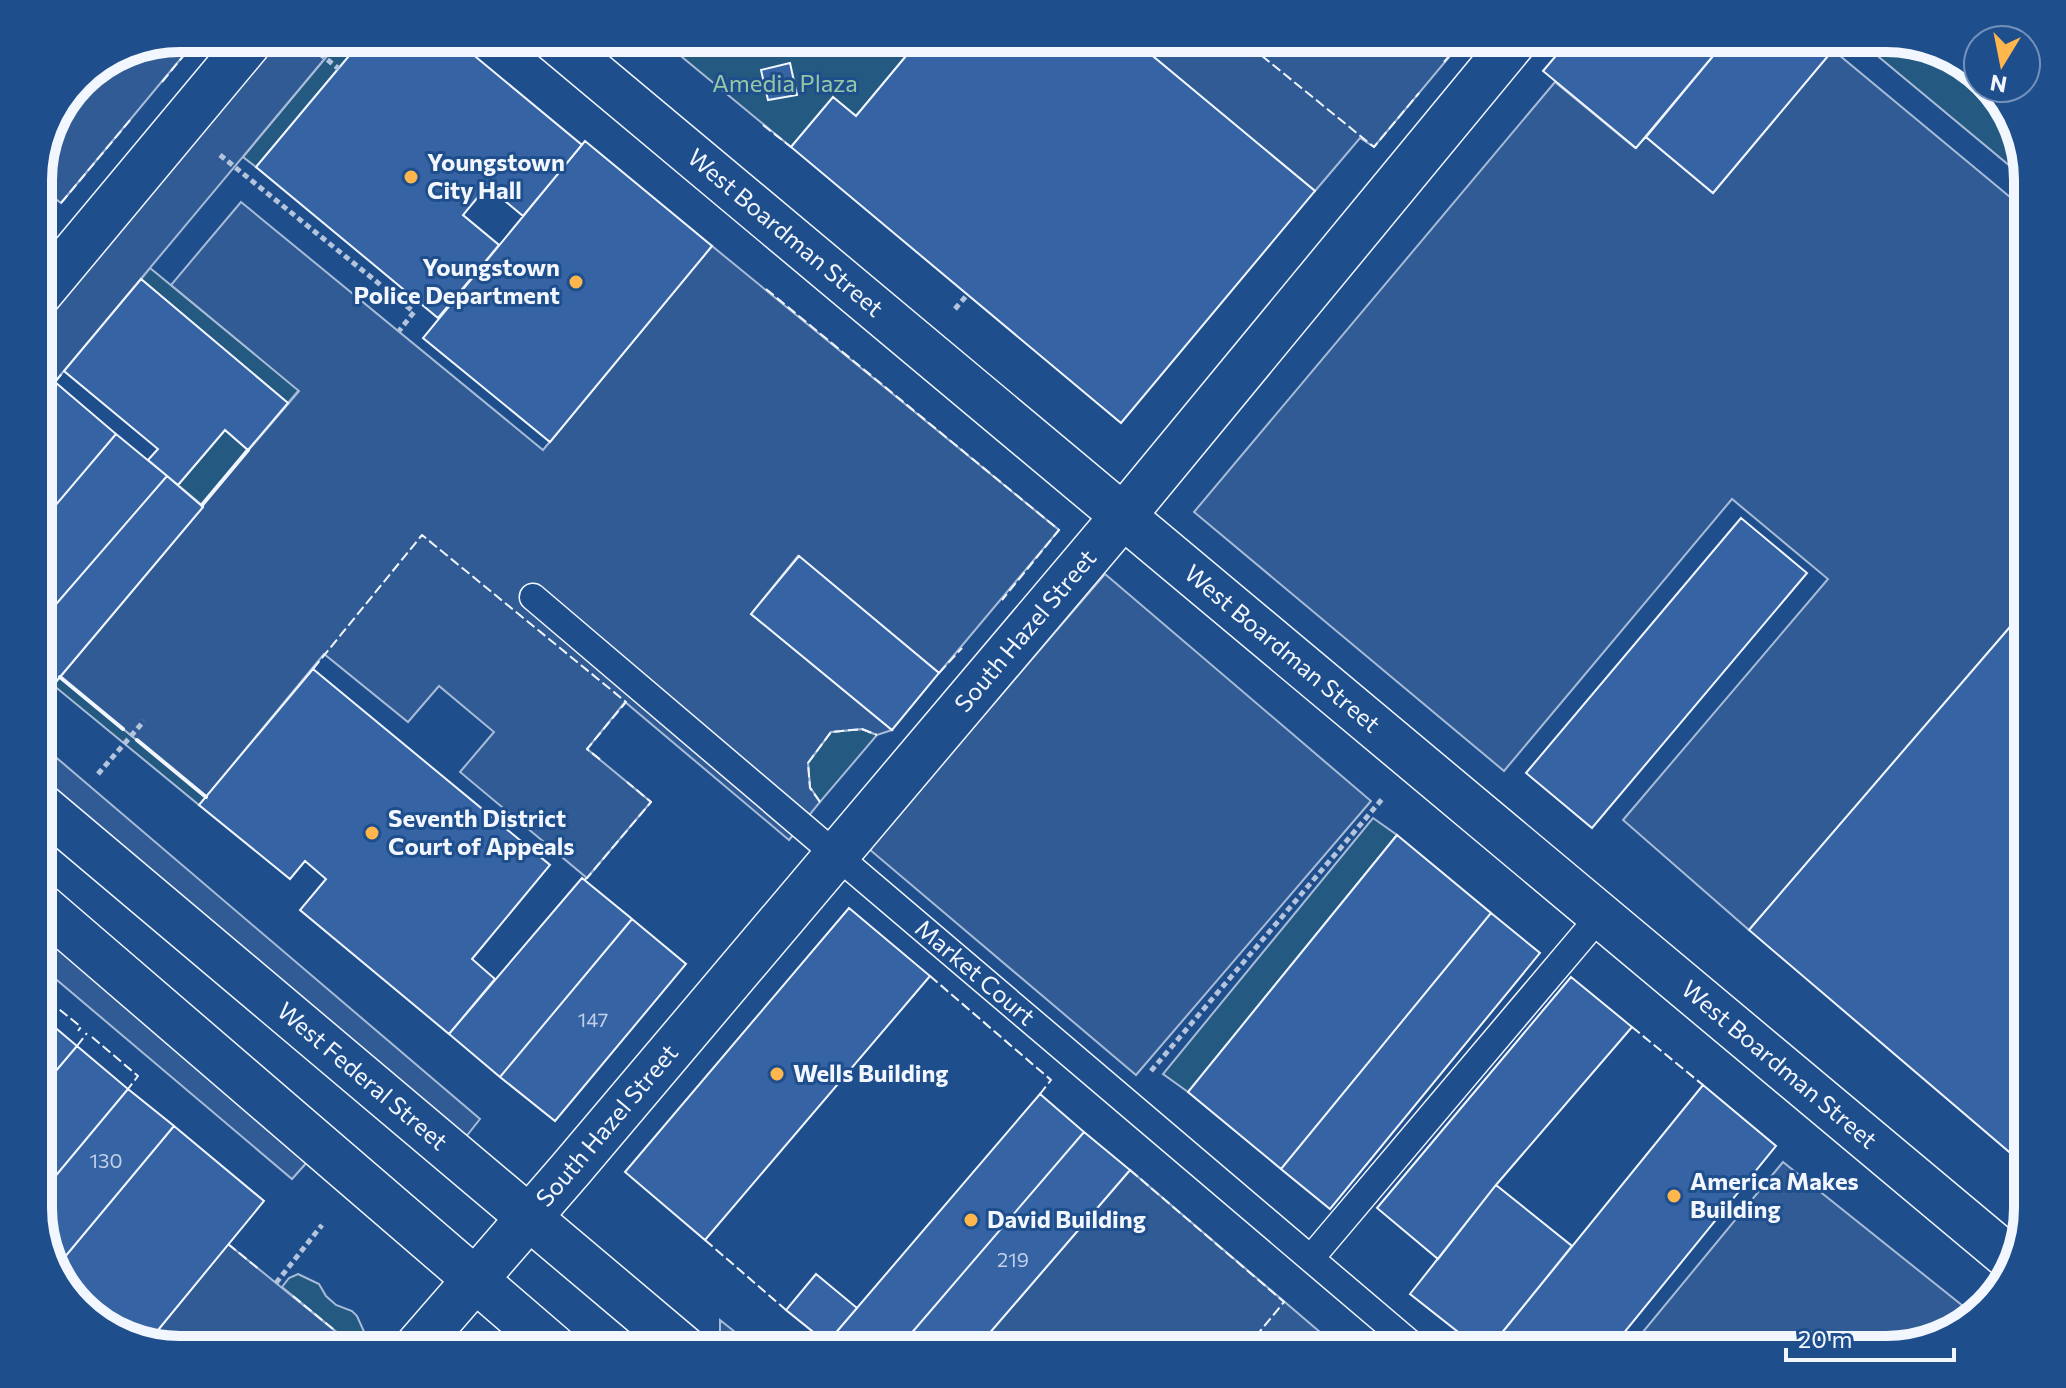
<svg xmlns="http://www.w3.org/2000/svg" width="2066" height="1388" font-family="Commissioner,sans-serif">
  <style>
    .green { fill: #245a82; stroke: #a8bbd7; stroke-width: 2 }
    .parking { fill: #305b95; stroke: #a8bbd7; stroke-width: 2 }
    .building { fill: #3563a3; stroke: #f2f6ff; stroke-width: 2 }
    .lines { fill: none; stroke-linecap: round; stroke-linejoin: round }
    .service-casing { stroke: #f2f6ff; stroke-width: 29 }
    .minor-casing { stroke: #f2f6ff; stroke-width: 47 }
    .tertiary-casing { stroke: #f2f6ff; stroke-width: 47 }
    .path { stroke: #b3c4dc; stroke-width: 5; stroke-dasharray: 6 4; stroke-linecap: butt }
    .service { stroke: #1f4e8c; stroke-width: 26 }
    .minor { stroke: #1f4e8c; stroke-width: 44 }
    .tertiary { stroke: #1f4e8c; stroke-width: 44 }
    .fence { stroke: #f2f6ff; stroke-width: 2; stroke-dasharray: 10 4; stroke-linecap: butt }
    .wall { stroke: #f2f6ff; stroke-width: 4 }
    .poi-dot { fill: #ffb74d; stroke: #1f4e8c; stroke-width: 3 }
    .labels { text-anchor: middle; stroke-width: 6; stroke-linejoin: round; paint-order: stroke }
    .number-label { font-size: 20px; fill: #c3d1e8 }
    .park-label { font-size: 24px; fill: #97c8a6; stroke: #1f4e8c }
    .poi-label { font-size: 24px; font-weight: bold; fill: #f2f6ff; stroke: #1f4e8c; text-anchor: start }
    .street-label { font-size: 24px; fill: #f2f6ff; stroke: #1f4e8c }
    .rim { fill: none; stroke: #f2f6ff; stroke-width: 10 }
  </style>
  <rect width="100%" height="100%" fill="#1f4e8c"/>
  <path class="green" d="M342,38H364L256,167L243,157Z
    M659,38H921L856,116L833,98L791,147Z
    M1856,38H1886L1927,51L2015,124L2028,181Z
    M150,268L299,390L288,403L141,279Z
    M225,430L248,450L202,505L178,485Z
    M60,677L206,797L199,805L53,685Z
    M862,729L877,735L820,802L810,788L808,763L831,732Z
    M1373,818L1397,835L1188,1092L1163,1074Z
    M298,1274L319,1284L326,1296L336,1305L352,1311L357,1316L366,1336L356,1348L282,1287L289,1278Z"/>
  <path class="parking" d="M180,38H198L61,203L38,185V172L80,79L126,49Z
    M278,38H342L38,402V322Z
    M1131,38H1465L1374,147L1360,138L1315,191Z
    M1833,50L2028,212V606L1749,930L1623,820L1828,579L1732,499L1504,771L1194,512L1555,82L1635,148L1646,137L1713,193Z
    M241,202L543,450L712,246L1059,530L939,673L798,556L751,614L892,730L877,735L862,729L831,732L808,763L810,787L820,802L789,840L625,702L587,749L651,802L587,878L460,772L494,732L439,686L408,722L324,654L206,797L60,677L203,507L202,505L299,391L171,285Z
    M1105,574L1371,801L1136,1075L869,849Z
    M38,742L480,1119L461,1143L38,785Z
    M38,932L309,1160L292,1179L38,964Z
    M1783,1162L1973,1314L1949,1335L1886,1350H1628Z
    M1130,1170L1341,1350H975Z
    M228,1244L356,1348L355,1350H180L149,1341Z
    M720,1320L745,1340L757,1350H720Z"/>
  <path class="building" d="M364,38H453L582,145L523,216L487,186L463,215L499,245L438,318L256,167Z
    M921,38H1131L1315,191L1121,423L791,147L833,97L856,116Z
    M1571,38H1728L1636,148L1543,71Z
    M1728,38H1843L1713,193L1646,137Z
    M790,63L797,95L768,100L761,70Z
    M585,141L712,246L550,442L423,338Z
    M141,279L288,403L248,450L225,430L178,485L148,460L158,449L64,371Z
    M55,382L116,434L38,526V402Z
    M116,434L167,476L38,625V526Z
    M167,476L203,507L44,696L38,691V625Z
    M1741,518L1807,573L1592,828L1526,773Z
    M799,556L939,673L892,730L751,614Z
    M2028,606V1168L1749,930Z
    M313,669L550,865L472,959L495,979L449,1034L300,910L326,879L305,861L290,879L199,805Z
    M1397,835L1491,913L1281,1169L1188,1092Z
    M582,878L632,919L500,1077L449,1034Z
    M849,908L930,976L705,1240L625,1172Z
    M1491,913L1540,953L1330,1209L1281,1169Z
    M632,919L686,964L555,1121L500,1077Z
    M1571,977L1632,1027L1496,1185L1438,1259L1377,1208Z
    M38,1013L77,1046L38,1092Z
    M77,1046L128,1089L38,1197V1092Z
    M1703,1085L1776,1146L1610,1350H1488Z
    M128,1089L174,1126L54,1270L38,1216V1197Z
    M1040,1094L1084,1132L897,1350H835L827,1343Z
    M174,1126L264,1201L149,1341L101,1326L57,1278L54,1270Z
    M1084,1132L1130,1170L975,1350H897Z
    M1496,1185L1572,1246L1488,1350H1481L1410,1294Z
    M816,1274L857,1308L827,1343L786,1310Z"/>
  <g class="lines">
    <g class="service-casing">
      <g id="service">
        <path id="s1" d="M533,597L1418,1350"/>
        <path d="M1311,1258L1600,916"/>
      </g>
    </g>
    <g class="minor-casing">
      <g id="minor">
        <path d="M38,296L253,38"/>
        <path id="s2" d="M414,1350L571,1169L1123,516L1517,38"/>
      </g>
    </g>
    <g class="tertiary-casing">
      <g id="tertiary">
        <path id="s3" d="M552,38L2012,1260"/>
        <path id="s4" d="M38,803L686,1350"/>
        <path d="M38,903L557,1350"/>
      </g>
    </g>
    <path class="path" d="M304,41L339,69
      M220,155L414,312L399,331
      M955,309L967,295
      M98,774L144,721
      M1151,1071L1383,798
      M276,1283L322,1225"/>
    <use href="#service" class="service"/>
    <use href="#minor" class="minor"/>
    <use href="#tertiary" class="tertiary"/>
    <path class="fence" d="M659,38L678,54
      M1240,38L1374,147L1419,93
      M1444,62L1465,38
      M162,82L198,38
      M763,125L791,147
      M61,203L131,119
      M766,289L1059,530L1002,600
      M55,382L64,371
      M313,669L422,535L626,702L587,749L602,761
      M939,673L962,648
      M820,802L810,788L808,763L831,732L862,729L877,735
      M584,880L587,878L651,802L627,782
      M930,976L1051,1080L1040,1094
      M38,992L81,1027L78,1031
      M1632,1027L1703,1085
      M92,1037L138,1076L128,1089
      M77,1046L87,1033
      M1130,1170L1284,1302L1252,1341
      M705,1240L786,1310
      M228,1244L260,1270
      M293,1296L356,1348L355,1350
      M1317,1350L1327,1338L1341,1350"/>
    <path class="wall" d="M202,505L248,450
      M60,677L123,729
      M137,740L206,797"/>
  </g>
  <g class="poi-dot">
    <circle cx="411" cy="177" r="8"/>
    <circle cx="576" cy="282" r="8"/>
    <circle cx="372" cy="833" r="8"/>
    <circle cx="777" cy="1074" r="8"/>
    <circle cx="1674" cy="1196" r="8"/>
    <circle cx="971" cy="1220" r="8"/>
  </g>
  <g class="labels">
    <g class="number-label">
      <text x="593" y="1027">147</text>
      <text x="106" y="1168">130</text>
      <text x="1013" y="1267">219</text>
    </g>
    <g class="park-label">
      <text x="785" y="92">Amedia Plaza</text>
    </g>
    <g class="poi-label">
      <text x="427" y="171">Youngstown<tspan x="427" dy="28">City Hall</tspan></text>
      <text x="560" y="276" text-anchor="end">Youngstown<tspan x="560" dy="28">Police Department</tspan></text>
      <text x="388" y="827">Seventh District<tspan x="388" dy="28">Court of Appeals</tspan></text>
      <text x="793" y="1082">Wells Building</text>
      <text x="1690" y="1190">America Makes<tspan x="1690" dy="28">Building</tspan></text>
      <text x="987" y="1228">David Building</text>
    </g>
    <g class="street-label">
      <text dy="8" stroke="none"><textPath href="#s3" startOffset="304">West Boardman Street</textPath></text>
      <text dy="8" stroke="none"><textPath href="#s2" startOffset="944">South Hazel Street</textPath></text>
      <text dy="8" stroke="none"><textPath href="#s3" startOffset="952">West Boardman Street</textPath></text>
      <text dy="8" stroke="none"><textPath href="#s1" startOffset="580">Market Court</textPath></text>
      <text dy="8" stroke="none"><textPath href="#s3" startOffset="1600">West Boardman Street</textPath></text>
      <text dy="8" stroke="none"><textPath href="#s4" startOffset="424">West Federal Street</textPath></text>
      <text dy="8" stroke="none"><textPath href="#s2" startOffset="296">South Hazel Street</textPath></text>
    </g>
  </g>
  <path d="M0 0H2066V1388H0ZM180 52H1886A128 128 0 0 1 2014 180V1208A128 128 0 0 1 1886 1336H180A128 128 0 0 1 52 1208V180A128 128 0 0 1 180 52Z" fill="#1f4e8c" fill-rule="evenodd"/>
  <path class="rim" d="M180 52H1886A128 128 0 0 1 2014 180V1208A128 128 0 0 1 1886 1336H180A128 128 0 0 1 52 1208V180A128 128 0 0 1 180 52Z"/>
  <g transform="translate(2002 64) rotate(190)"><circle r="38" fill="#1f4e8c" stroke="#7391ba" stroke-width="2"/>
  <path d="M0-6L14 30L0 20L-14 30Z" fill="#ffb74d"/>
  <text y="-12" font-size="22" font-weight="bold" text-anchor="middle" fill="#f2f6ff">N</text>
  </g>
  <path d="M1786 1348v12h168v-12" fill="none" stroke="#f2f6ff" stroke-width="4"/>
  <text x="1798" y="1348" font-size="24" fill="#f2f6ff" stroke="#1f4e8c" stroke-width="6" paint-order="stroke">20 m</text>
</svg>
